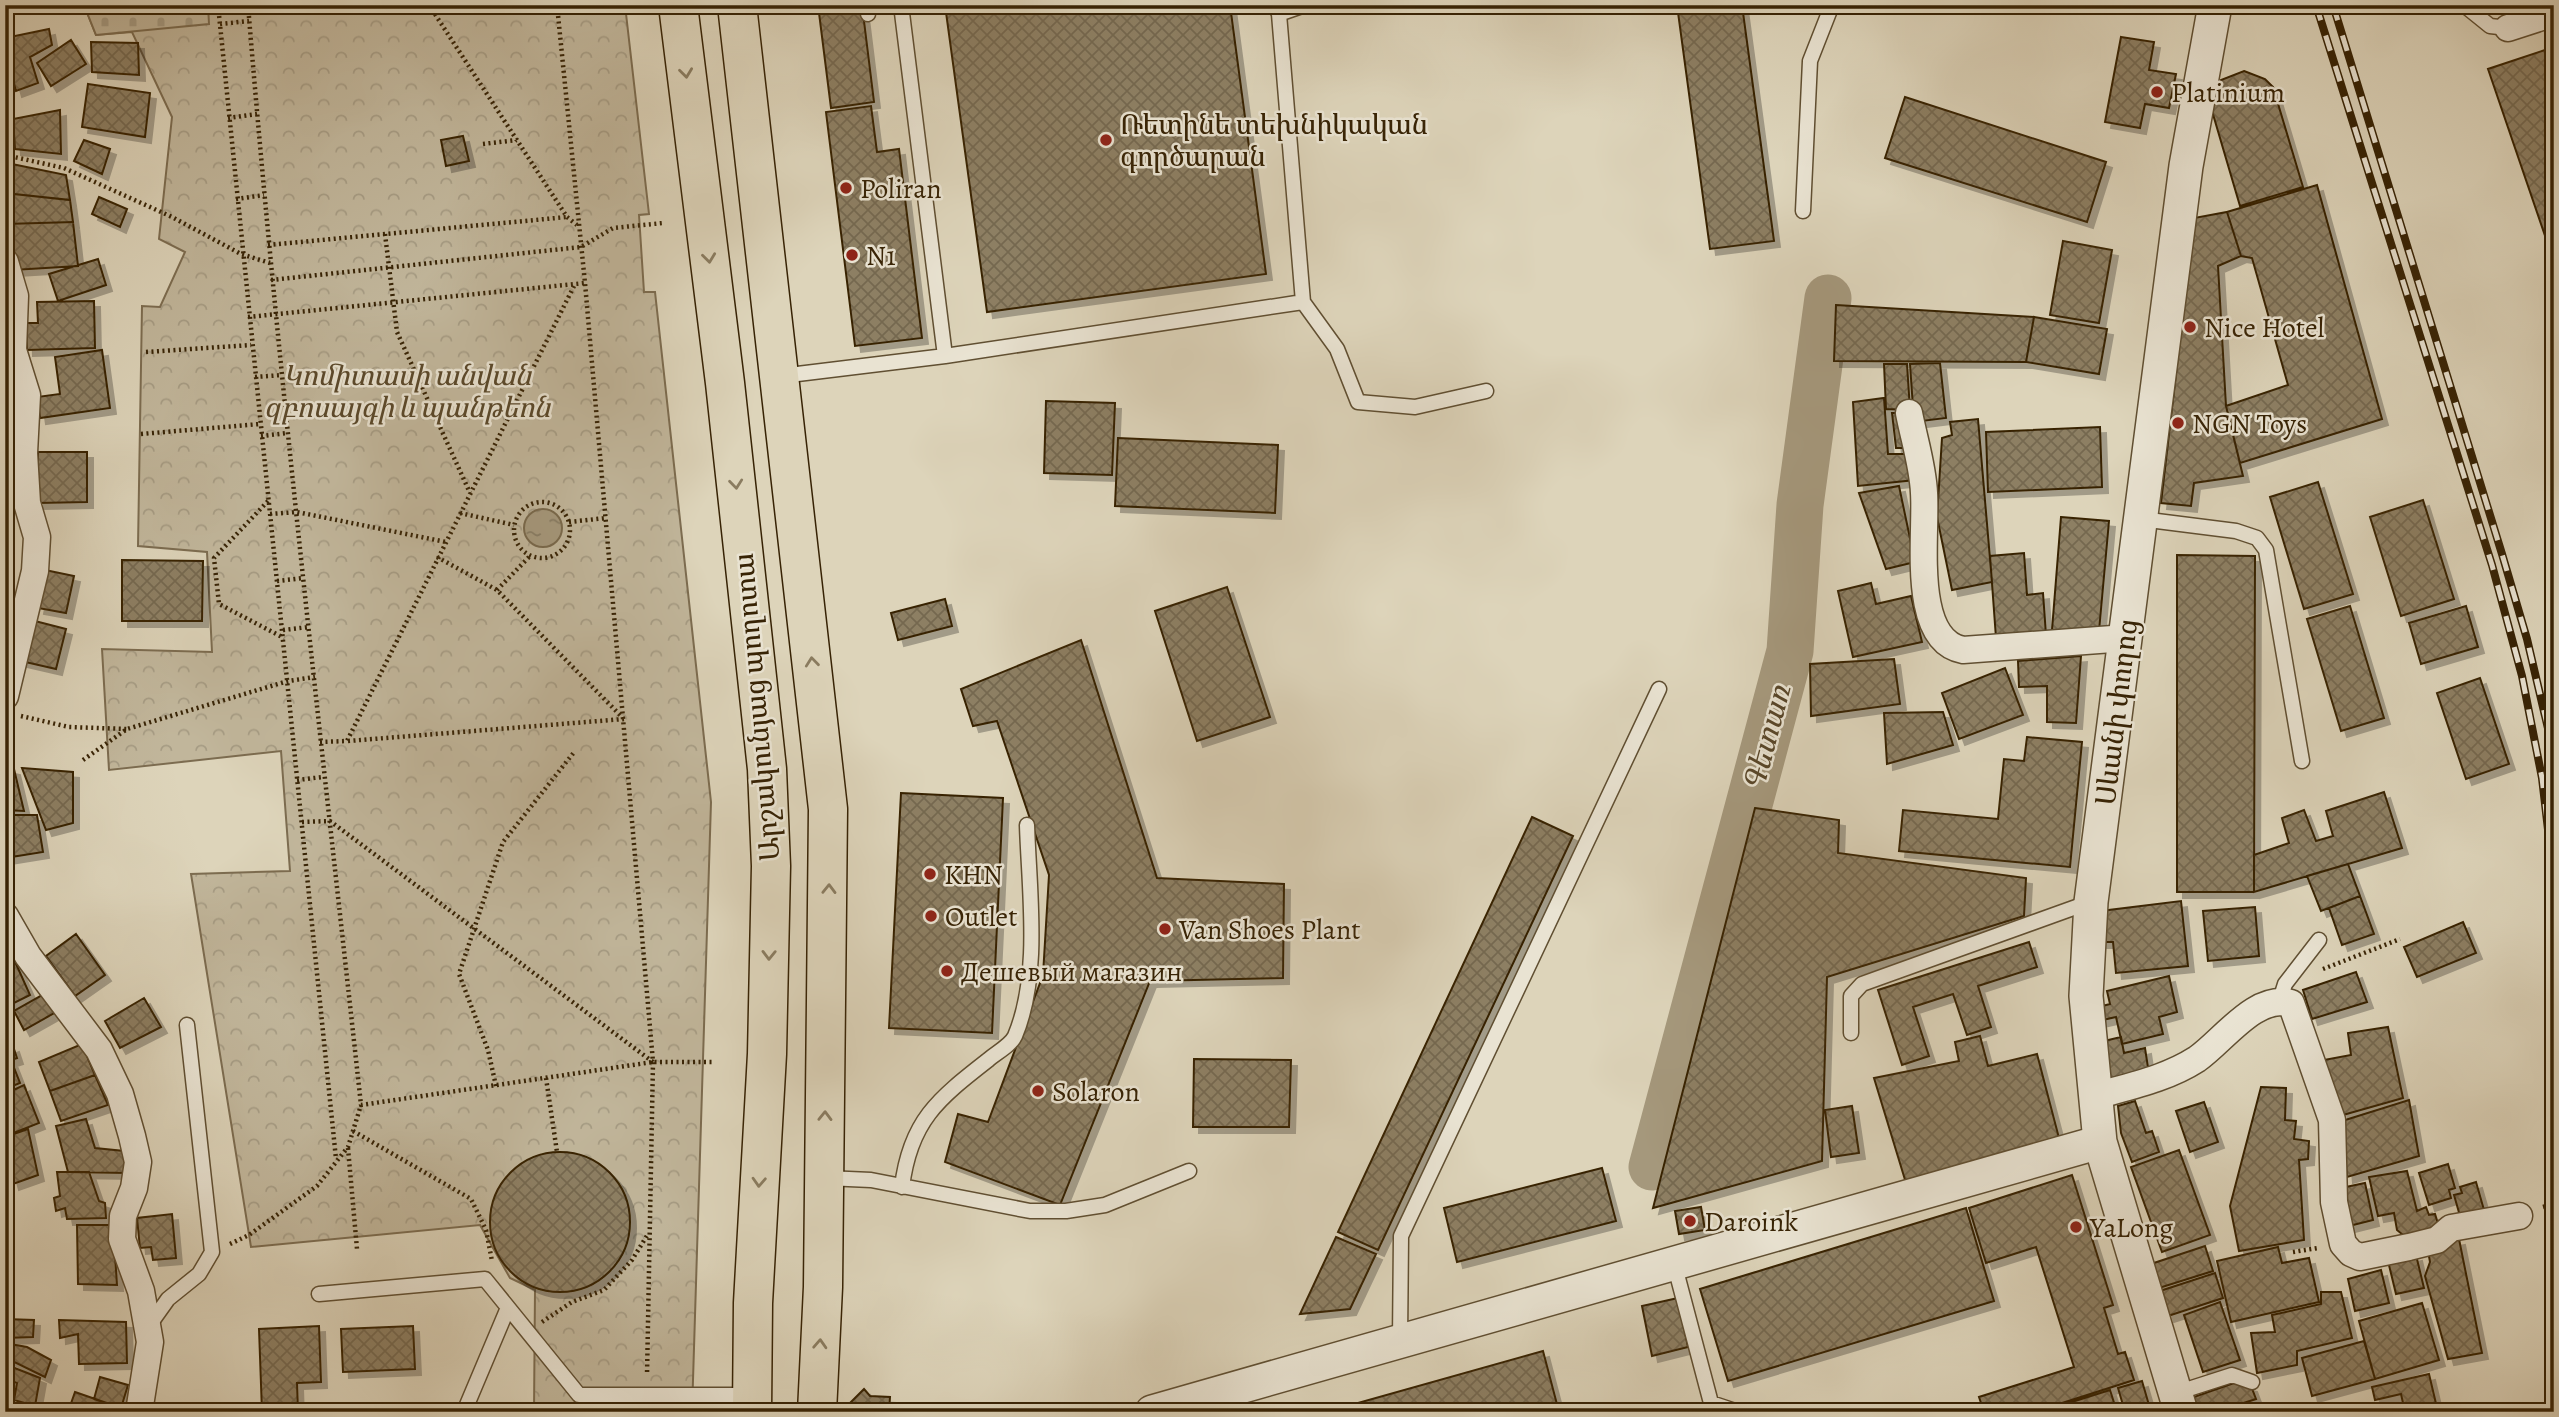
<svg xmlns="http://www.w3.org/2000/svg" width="2559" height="1417" font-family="Alegreya,'Noto Serif Armenian',serif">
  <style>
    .forest { fill: url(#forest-crowns); stroke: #7c6c50; stroke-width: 2 }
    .cemetery { fill: url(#cemetery-stones); stroke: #7c6c50; stroke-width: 2 }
    .water { fill: url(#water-ripples); stroke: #79694c; stroke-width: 2 }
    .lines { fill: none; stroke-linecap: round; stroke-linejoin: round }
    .river { stroke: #a5987c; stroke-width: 47 }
    .building { fill: url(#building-cross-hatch); stroke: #372305; stroke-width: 2; filter: url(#shadow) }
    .service-casing { stroke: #604f32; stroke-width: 17 }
    .minor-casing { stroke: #604f32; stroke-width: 29 }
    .tertiary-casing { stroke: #604f32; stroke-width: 36 }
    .primary-casing { stroke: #372305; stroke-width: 41 }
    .path { stroke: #372305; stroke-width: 4.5; stroke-dasharray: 2 3.5; stroke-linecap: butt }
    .service { stroke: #e9e3d2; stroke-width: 14 }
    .minor { stroke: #e9e3d2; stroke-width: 26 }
    .tertiary { stroke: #e9e3d2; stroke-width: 33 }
    .primary { stroke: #ddd4ba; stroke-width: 38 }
    .rail-casing { stroke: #372305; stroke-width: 8 }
    .rail { stroke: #e9e3d2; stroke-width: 5; stroke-dasharray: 16; stroke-linecap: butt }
    .oneway { stroke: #8a7c60 }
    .poi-dot { fill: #8f2418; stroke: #e9e3d2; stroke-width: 2.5 }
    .labels { text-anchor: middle; stroke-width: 5; stroke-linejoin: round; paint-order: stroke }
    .poi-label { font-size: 28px; fill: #372305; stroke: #e9e3d2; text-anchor: start }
    .park-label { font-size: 28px; font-style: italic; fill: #5a482a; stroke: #e9e3d2 }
    .street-label { font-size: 28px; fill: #372305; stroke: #e9e3d2 }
    .water-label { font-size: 30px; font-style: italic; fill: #584629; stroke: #e9e3d2 }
  </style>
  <defs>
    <pattern id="forest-crowns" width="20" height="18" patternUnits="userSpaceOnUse" patternTransform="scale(1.75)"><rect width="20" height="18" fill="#c1b69b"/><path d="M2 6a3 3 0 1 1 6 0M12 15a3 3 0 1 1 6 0" fill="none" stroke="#a69c84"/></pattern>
    <pattern id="cemetery-stones" width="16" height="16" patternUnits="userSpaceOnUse" patternTransform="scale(1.75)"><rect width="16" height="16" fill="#c1b69b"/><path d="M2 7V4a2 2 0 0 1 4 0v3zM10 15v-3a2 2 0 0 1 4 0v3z" fill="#a69c84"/></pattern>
    <pattern id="water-ripples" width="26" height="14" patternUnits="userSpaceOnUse" patternTransform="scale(1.75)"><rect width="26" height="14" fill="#a5987c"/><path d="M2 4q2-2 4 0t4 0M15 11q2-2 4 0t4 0" fill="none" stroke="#877c64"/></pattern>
    <pattern id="building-cross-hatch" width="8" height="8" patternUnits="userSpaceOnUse" patternTransform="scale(1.75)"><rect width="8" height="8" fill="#8d7f63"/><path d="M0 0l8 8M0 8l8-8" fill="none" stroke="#746850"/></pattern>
    <filter id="shadow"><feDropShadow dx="6" dy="6" stdDeviation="0" flood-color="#0004"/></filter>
  </defs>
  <rect width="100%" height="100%" fill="#ddd4ba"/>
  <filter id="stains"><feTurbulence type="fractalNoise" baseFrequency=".00286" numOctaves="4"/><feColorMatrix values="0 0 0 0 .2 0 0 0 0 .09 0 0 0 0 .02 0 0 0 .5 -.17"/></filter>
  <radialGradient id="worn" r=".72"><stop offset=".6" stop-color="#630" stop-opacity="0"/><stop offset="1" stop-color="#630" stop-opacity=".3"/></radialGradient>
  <path class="forest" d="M84,5H625L649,214L639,215L644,292H655L711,802L692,1412H534L535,1290L510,1278L480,1225L251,1247L191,874L290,871L281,751L109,770L102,649L212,652L207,552L138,546L142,306L160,307L185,252L159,239L172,117L132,32L96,35Z"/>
  <path class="cemetery" d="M84,5H208L209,24L96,35Z"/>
  <path class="water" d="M524 528a19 19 0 1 1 38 0a19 19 0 1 1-38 0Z"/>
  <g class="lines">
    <path class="river" d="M1652,1167L1790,651L1800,505L1828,298"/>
  </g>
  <path class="building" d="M818,5H862L874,102L831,108Z
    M945,5H1230L1266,274L987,312Z
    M1677,5H1742L1774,241L1710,249Z
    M49,29L52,45L30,57L38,83L16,91L5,52V38Z
    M2121,37L2154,42L2149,70L2176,74L2169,108L2145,104L2140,128L2105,122Z
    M71,40L86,64L51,86L37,63Z
    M91,42L138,43L139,75L92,72Z
    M2554,47V262L2488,69Z
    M2244,71L2265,79L2273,87L2303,187L2240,206L2210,104L2221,80Z
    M88,84L150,93L145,137L82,127Z
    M1905,97L2106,162L2087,222L1885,158Z
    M871,106L877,152L899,149L922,338L855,346L826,112Z
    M60,110L61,154L15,149L13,119Z
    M463,136L469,161L446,166L441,140Z
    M84,140L110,149L102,174L74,161Z
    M7,163L66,175L70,200L5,193Z
    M2317,185L2382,419L2240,463L2226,406L2288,385L2252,258L2241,256L2227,212Z
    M5,193L70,200L73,222L6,224Z
    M99,197L127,209L120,227L92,214Z
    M2227,212L2241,256L2218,266L2226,406L2243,476L2194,483L2191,506L2161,503L2194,218Z
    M73,222L78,266L13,270L6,224Z
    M2063,241L2112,250L2099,323L2050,315Z
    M98,259L106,285L58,301L49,274Z
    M94,301L95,348L27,350L26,323H38L37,302Z
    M1836,305L2034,317L2026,362L1834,361Z
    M2034,317L2107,329L2099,374L2026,362Z
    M102,350L110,408L40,418L37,397L60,394L55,357Z
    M1940,363L1946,418L1914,422L1910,364Z
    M1884,364H1907L1910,410L1886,409Z
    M1884,398L1888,454H1913L1915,480L1858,486L1853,402Z
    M1046,401L1115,403L1112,475L1044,473Z
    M1892,413H1905L1907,448H1896Z
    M1978,419L1992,582L1952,590L1937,517L1942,438L1952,435L1950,422Z
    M2100,427L2102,487L1988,492L1986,432Z
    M1118,438L1278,445L1275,513L1115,506Z
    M38,452H87V502L38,503Z
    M2318,482L2353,594L2304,609L2270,497Z
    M1899,486L1915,562L1886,569L1859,493Z
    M2423,500L2454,599L2401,616L2370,517Z
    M2061,517L2109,521L2099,631L2052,630Z
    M2024,553L2027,595L2043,593L2046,635L1996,638L1990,556Z
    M2177,555L2255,556L2254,892H2177Z
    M122,560L203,561L202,621H122Z
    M45,570L74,576L66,613L38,608Z
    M1871,583L1876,604L1911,596L1922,642L1853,657L1838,591Z
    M1227,587L1270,717L1197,741L1155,611Z
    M945,599L952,626L898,640L891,613Z
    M2350,606L2384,718L2341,731L2307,619Z
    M2466,606L2478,647L2421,664L2409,623Z
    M31,620L66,629L56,669L21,661Z
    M1081,640L1157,878L1284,884L1283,978L1150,981L1060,1205L945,1162L958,1114L988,1122L1043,975L1049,875L997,721L973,726L961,689Z
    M2081,656L2076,723L2047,722V686L2019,687L2018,661Z
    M1894,659L1900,704L1811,716L1810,664Z
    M2005,668L2023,715L1959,739L1942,693Z
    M2480,678L2509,764L2466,779L2437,693Z
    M1943,712L1953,745L1887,764L1884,713Z
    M2027,737L2082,742L2070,867L1899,851L1903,810L1998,819L2004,759L2024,761Z
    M5,767L14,769L24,811L5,810Z
    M22,768L73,772V823L46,830Z
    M2384,792L2402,848L2254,892V855L2289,843L2282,818L2304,810L2316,841L2333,836L2326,811Z
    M901,793L1003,798L992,1033L889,1028Z
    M1755,808L1839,820L1838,853L2026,878L2024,916L1827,977L1822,1161L1653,1208Z
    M5,815H37L43,852L5,858Z
    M1532,817L1573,836L1378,1250L1338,1232Z
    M2348,864L2360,896L2321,911L2307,876Z
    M2360,896L2374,934L2342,945L2329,908Z
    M2181,901L2188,966L2116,973L2113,942H2101V911Z
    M2255,907L2259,956L2208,961L2203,911Z
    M2463,922L2476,953L2417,977L2404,947Z
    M76,934L105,975L75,996L46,956Z
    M2029,942L2037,967L1978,986L1991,1027L1967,1035L1953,994L1913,1007L1929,1056L1902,1065L1878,990Z
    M13,957L30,995L6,1007L5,961Z
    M2356,972L2367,1002L2312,1019L2303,990Z
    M2169,976L2177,1012L2159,1017L2163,1034L2122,1044L2116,1017L2098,1021L2095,1008L2110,1004L2107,991Z
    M46,993L56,1012L24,1030L14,1011Z
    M144,998L161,1027L120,1048L105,1021Z
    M2388,1027L2403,1098L2343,1115L2324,1060L2351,1055L2348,1033Z
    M1980,1036L1988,1066L2037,1054L2059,1138L1906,1183L1874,1078L1959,1061L1955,1042Z
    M2121,1037L2124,1053L2145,1048L2149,1074L2109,1086L2100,1042Z
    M82,1044L95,1075L50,1091L39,1062Z
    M13,1046L17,1058L11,1060L20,1083L5,1089V1049Z
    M1194,1059L1291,1060L1289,1127H1193Z
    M95,1075L108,1105L61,1121L50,1091Z
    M24,1085L39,1123L6,1136L5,1094Z
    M2261,1087L2286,1088L2285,1120L2296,1121L2294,1139L2309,1141L2308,1159L2299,1160L2304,1240L2239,1251L2230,1206Z
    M2409,1100L2419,1156L2347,1177L2342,1121Z
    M2135,1101L2146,1133L2152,1131L2159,1152L2132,1162L2121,1133L2118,1106Z
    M2204,1102L2218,1142L2190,1152L2176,1111Z
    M1852,1106L1859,1153L1831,1157L1825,1110Z
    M86,1119L95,1148L124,1151L127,1173L68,1172L56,1126Z
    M28,1129L38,1175L13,1184L5,1154V1137Z
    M2179,1150L2210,1235L2162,1252L2131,1167Z
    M490 1222a70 70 0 1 1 140 0a70 70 0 1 1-140 0Z
    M2448,1164L2455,1188L2449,1190L2451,1198L2429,1205L2419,1173Z
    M1602,1168L1616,1221L1457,1262L1444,1208Z
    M2407,1171L2417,1211L2426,1207L2429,1215L2435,1214L2439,1227L2403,1235L2397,1230L2394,1213L2378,1216L2369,1177Z
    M57,1172H89L99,1201L105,1203L106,1218L67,1219L65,1208L56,1211L54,1198L60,1196Z
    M2072,1175L2113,1305L2104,1308L2118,1354L2125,1352L2134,1380L2034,1412H1984L1979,1397L2074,1367L2036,1247L1986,1263L1969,1208Z
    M2476,1182L2484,1210L2460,1216L2454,1195L2462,1193L2460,1187Z
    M2365,1183L2373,1220L2349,1226L2341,1188Z
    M1701,1207L1705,1230L1679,1234L1675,1211Z
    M1966,1208L1994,1301L1728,1381L1700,1289Z
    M172,1214L176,1258L153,1260L151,1247L140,1248L137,1218Z
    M77,1225H113L117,1285L78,1284Z
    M1336,1237L1376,1254L1350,1309L1300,1314Z
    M2459,1239L2482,1353L2448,1359L2425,1276L2430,1262L2427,1245Z
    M2205,1246L2213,1271L2159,1288L2151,1264Z
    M2278,1247L2282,1263L2309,1258L2319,1302L2231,1322L2217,1261Z
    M2416,1255L2424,1288L2396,1294L2388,1261Z
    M2381,1270L2389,1303L2355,1311L2348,1279Z
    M2215,1273L2223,1298L2168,1316L2160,1291Z
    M2321,1292H2341L2352,1338L2297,1351V1365L2257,1373L2251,1333L2275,1332L2272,1315L2321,1304Z
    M1678,1298L1688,1347L1652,1356L1642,1306Z
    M2220,1302L2240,1360L2203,1372L2184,1315Z
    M2422,1303L2439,1360L2375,1379L2359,1321Z
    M5,1319L34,1320L33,1337L5,1338Z
    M59,1320L126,1322L127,1363L79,1364L78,1334L60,1338Z
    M319,1326L321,1382L297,1383L298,1412H262L259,1329Z
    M413,1326L415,1369L343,1372L341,1329Z
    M2364,1341L2375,1379L2312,1396L2302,1358Z
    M10,1344L27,1347L51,1360L45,1377L6,1358Z
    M1543,1351L1559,1412H1326Z
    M7,1365L40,1378L35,1406L14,1400L17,1383L5,1378Z
    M2429,1374L2438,1412H2405L2401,1394L2375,1400L2372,1387Z
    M100,1377L128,1385L121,1408L94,1399Z
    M2142,1381L2151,1412H2125L2118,1388Z
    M2234,1383L2251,1386L2256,1399L2231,1407L2232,1412H2196L2191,1398Z
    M864,1389L870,1396L890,1397L889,1412H849L850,1403Z
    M2110,1390L2117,1412H2040Z
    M75,1392L121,1408L120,1412H68Z"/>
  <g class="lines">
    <g class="service-casing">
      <path id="service" d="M867,5L868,14
        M901,5L945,356
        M1275,5L1279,14L1303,302L1337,349L1358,402L1415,407L1486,391
        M2464,5L2490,26L2508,28
        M1279,14L1305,5
        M1803,211L1810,61L1832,5
        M781,376L945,356L1303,302
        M2141,519L2236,531L2257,538L2266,550L2302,761
        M2280,1000L2285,984L2319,940
        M1851,1033V996L1862,984L2090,902
        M826,1178L871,1180L1030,1211H1066L1105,1205L1189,1171
        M902,1187C910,1121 938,1099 988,1060C996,1053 1011,1045 1015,1036C1041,974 1029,891 1027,825
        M1674,1263L1711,1403L1707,1412
        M319,1294L485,1279L579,1395H749
        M148,1327L168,1299L199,1274L212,1252L187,1025
        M1400,1341L1401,1236L1659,689
        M2176,1393L2232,1375L2252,1382
        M1711,1403L1738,1412
        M464,1412L507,1310"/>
    </g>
    <g class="minor-casing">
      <path id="minor" d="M2508,28L2554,13
        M5,262L15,296L13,350L27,395L24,453L27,503L37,537L35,571L5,696
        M1909,413C1914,439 1923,467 1924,493C1927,534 1910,640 1963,650L2126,638
        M5,916L28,956L99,1050L120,1094L132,1136L138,1162L134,1188L123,1216L122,1239L141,1291L150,1342L139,1412
        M2095,1096C2130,1086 2166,1079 2197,1059C2224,1040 2255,994 2291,1003L2332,1120L2334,1202L2343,1244L2351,1253L2360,1257L2409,1247L2437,1240L2451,1228L2519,1216"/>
    </g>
    <g class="tertiary-casing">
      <path id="tertiary" d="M1152,1412L2100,1142
        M2181,1412L2100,1142L2086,996L2091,902L2186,166L2215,5"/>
    </g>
    <g class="primary-casing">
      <path id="primary" d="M678,5L725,383L767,769L771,866L767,1054L753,1303L752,1412
        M737,5L828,809L823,1287L817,1412"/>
    </g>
    <path class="path" d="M218,5L336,1159
      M248,5C278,373 321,739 361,1105L653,1062H712
      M429,5L567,217L577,225
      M557,5L585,283L653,1062L647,1375
      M248,8L273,5
      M220,24L249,21
      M228,118L257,114
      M483,144L517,140
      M5,155L64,168L172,217L241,254L270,263
      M236,199L264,195
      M385,234L397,332L470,493
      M268,245L567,217
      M271,280L581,247L613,228L663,223
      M248,317L585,283
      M146,352L251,345
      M255,377L282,375
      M141,434L260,424
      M261,436L288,433
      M268,501L214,558L219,604L284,638
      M514 530a28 28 0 1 1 56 0a28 28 0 1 1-56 0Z
      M460,513L514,525
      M270,514L297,512L446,542
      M569,522L606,518
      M437,557L497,590L623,718
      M277,581L304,578
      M497,590L530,556
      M283,630L309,627
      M21,716L69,727L127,729
      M348,741L624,719
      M320,742L347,741L575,284
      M83,760L127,729L288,681L315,677
      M297,780L323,777
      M302,822L330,821L653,1062
      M2323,969L2400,939
      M546,1078L557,1152
      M496,1086L488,1050L459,974L503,842L575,751
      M353,1131L471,1199L486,1230L492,1261
      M348,1148L357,1249
      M2543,1207L2554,1204
      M230,1244L249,1235L317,1186L348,1147L361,1105
      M2293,1252L2318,1248
      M542,1322L572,1302L604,1290L632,1260L648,1234"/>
    <use href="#service" class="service"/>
    <use href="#minor" class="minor"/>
    <use href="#tertiary" class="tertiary"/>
    <use href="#primary" class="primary"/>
    <g class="rail-casing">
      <path id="rail" d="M2316,5L2492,565L2522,676L2542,778L2554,881
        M2333,5L2502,554L2527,639L2554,754"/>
    </g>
    <use href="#rail" class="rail"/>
  </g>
  <defs><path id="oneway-chevron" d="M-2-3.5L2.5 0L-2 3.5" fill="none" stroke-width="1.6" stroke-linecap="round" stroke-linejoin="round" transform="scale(1.75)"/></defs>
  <g class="oneway">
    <use href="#oneway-chevron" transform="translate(686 73) rotate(83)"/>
    <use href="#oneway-chevron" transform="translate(709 258) rotate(83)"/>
    <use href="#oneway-chevron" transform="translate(736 484) rotate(84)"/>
    <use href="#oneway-chevron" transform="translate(812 662) rotate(-96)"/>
    <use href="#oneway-chevron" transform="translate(829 889) rotate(-89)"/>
    <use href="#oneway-chevron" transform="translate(769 955) rotate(91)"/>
    <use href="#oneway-chevron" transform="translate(825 1116) rotate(-89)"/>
    <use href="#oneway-chevron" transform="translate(759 1182) rotate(93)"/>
    <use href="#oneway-chevron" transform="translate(820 1344) rotate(-87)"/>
  </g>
  <g class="poi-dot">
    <circle cx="2157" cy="92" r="7"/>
    <circle cx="1106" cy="140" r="7"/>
    <circle cx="846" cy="188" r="7"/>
    <circle cx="852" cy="255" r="7"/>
    <circle cx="2190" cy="327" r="7"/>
    <circle cx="2178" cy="423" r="7"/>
    <circle cx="930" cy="874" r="7"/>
    <circle cx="931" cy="916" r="7"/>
    <circle cx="1165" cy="929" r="7"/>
    <circle cx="947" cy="971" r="7"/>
    <circle cx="1038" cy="1091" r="7"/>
    <circle cx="1690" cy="1221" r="7"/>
    <circle cx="2076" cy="1227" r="7"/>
  </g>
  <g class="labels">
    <g class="poi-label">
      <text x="2171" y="102">Platinium</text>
      <text x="1120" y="134">Ռետինե տեխնիկական<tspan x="1120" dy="32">գործարան</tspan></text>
      <text x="860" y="198">Poliran</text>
      <text x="866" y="265">N1</text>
      <text x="2204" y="337">Nice Hotel</text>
      <text x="2192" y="433">NGN Toys</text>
      <text x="944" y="884">KHN</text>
      <text x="945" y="926">Outlet</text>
      <text x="1179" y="939">Van Shoes Plant</text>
      <text x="961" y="981">Дешевый магазин</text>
      <text x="1052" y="1101">Solaron</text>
      <text x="1704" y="1231">Daroink</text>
      <text x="2090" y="1237">YaLong</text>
    </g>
    <g class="park-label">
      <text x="407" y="385">Կոմիտասի անվան<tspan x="407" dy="32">զբոսայգի և պանթեոն</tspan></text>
    </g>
    <g class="street-label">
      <text transform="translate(756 707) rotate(-95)" y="10">Արշակունյաց պողոտա</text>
      <text transform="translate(2116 712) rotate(-83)" y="10">Սևանի փողոց</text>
    </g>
    <g class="water-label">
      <text transform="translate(1767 738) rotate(-75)" y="10">Գետառ</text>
    </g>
  </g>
  <rect width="2559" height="1417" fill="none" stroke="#ddd4ba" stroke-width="28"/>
  <rect x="7" y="7" width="2545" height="1403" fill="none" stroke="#372305" stroke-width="3.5"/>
  <rect x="14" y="14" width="2531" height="1389" fill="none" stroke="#372305" stroke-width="2"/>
  <rect width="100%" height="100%" filter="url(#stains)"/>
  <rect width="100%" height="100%" fill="url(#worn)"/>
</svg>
